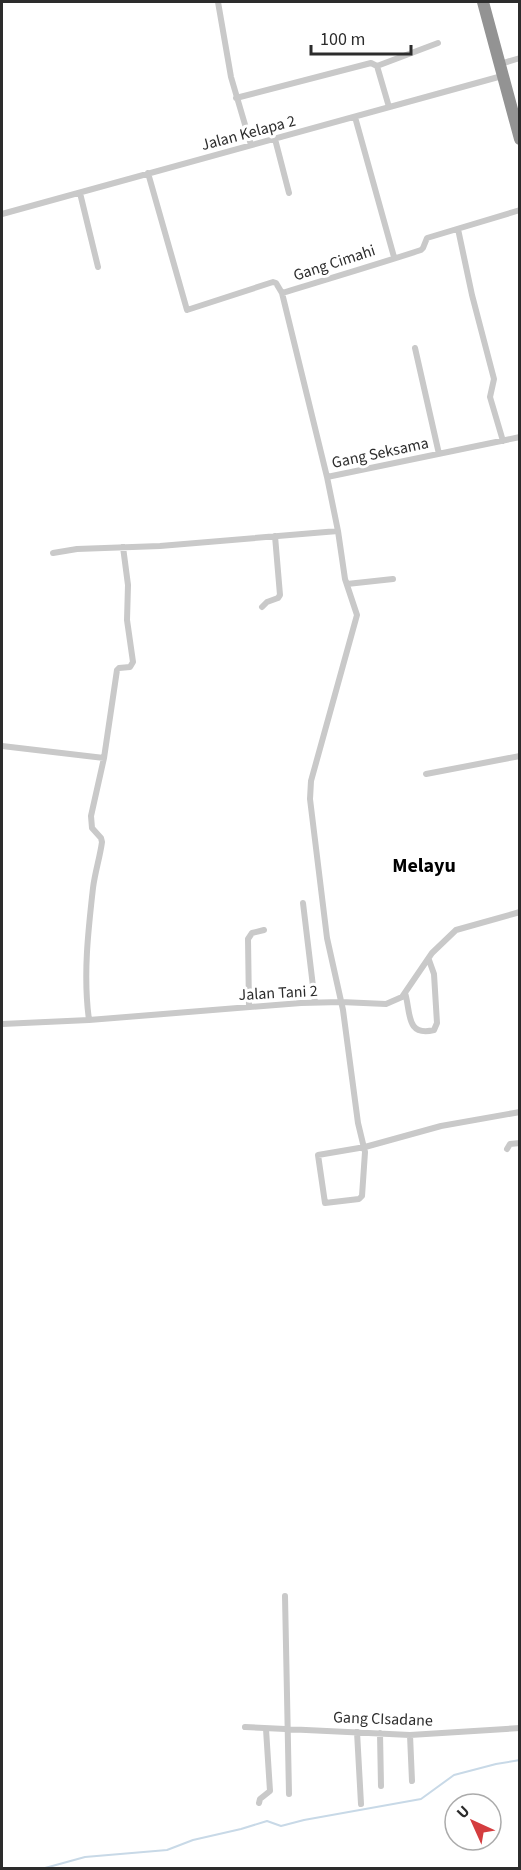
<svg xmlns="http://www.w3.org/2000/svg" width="521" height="1870" font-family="'Source Sans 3',sans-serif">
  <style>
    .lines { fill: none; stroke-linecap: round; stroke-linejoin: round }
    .stream { stroke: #c8d9e7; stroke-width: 2 }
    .street { stroke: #c9c9c9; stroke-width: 6 }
    .highway { stroke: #939393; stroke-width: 12 }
    .labels { text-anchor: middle; stroke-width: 6; stroke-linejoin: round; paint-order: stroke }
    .street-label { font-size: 16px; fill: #2c2c2c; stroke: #fff }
    .quarter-label { font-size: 20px; font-weight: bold; fill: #000; stroke: #fff }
  </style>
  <rect width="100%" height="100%" fill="#fff"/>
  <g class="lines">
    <path class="stream" d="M45,1868L85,1857L167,1850L193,1840L241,1829L267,1821L281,1826L304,1820L421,1799L454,1775L496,1764L520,1760"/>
    <path class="street" d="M218,2L231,77L251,145
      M500,64L520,58
      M377,66L438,43
      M236,98L371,63L377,66L389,107
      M355,117L394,257
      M275,139L289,193
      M148,173L187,310L273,282L276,283L282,293C328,279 375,265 421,250L423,248L427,238L520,210
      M80,193L98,267
      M2,214L502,76
      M458,229L472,295L494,379L490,397L503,441
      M282,293L327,477L520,437
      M415,348L439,454
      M327,477L338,531
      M53,553L77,549L160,546L338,531L345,579L357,615L311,781L310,799L327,938L343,1010L358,1123L365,1152L362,1196L359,1199L325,1203L318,1155L365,1147L441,1126L520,1112
      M347,584L393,579
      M262,607L267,602L278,598L280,595L275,536
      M2,746L104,758
      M426,774L520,756
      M303,903L315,1003
      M405,993C411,1011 405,1037 434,1030L437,1023L434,974L429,960
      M249,1007L248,939L252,933L264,930
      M89,1020C83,976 88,932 93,888C95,872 100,857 102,842L101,838L92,828L91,816L104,758L117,670L119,668L130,667L133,662L127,620L128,585L123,547
      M2,1024L89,1020L301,1003L341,1002L386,1004L402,997L432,953L456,930L520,912
      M507,1149L510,1144L520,1143
      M285,1596L289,1794
      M245,1727L410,1735L520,1728
      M357,1732L361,1804
      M380,1733L381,1786
      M410,1735L412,1781
      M259,1803L260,1799L270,1791L266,1729"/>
    <path class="highway" d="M483,2L520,139"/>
  </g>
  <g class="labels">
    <g class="street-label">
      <text transform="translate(248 132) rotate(-15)" y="6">Jalan Kelapa 2</text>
      <text transform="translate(334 262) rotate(-18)" y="6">Gang Cimahi</text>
      <text transform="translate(380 452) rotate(-12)" y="6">Gang Seksama</text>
      <text transform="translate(278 992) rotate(-3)" y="6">Jalan Tani 2</text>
      <text transform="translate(383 1718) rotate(2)" y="6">Gang CIsadane</text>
    </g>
    <g class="quarter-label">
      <text x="424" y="872">Melayu</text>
    </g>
  </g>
  <rect width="521" height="1870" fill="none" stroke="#2c2c2c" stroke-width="6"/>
  <g transform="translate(473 1822) rotate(315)"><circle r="28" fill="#ffffff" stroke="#ababab" stroke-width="1.5"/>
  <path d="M0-4.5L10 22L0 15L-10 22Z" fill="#d43d3f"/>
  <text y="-9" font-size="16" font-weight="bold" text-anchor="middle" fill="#2c2c2c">U</text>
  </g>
  <path d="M311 45v9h100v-9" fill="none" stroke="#2c2c2c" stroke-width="3"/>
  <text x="320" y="45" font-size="18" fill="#2c2c2c" stroke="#ffffff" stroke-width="4.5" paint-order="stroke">100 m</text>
</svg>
